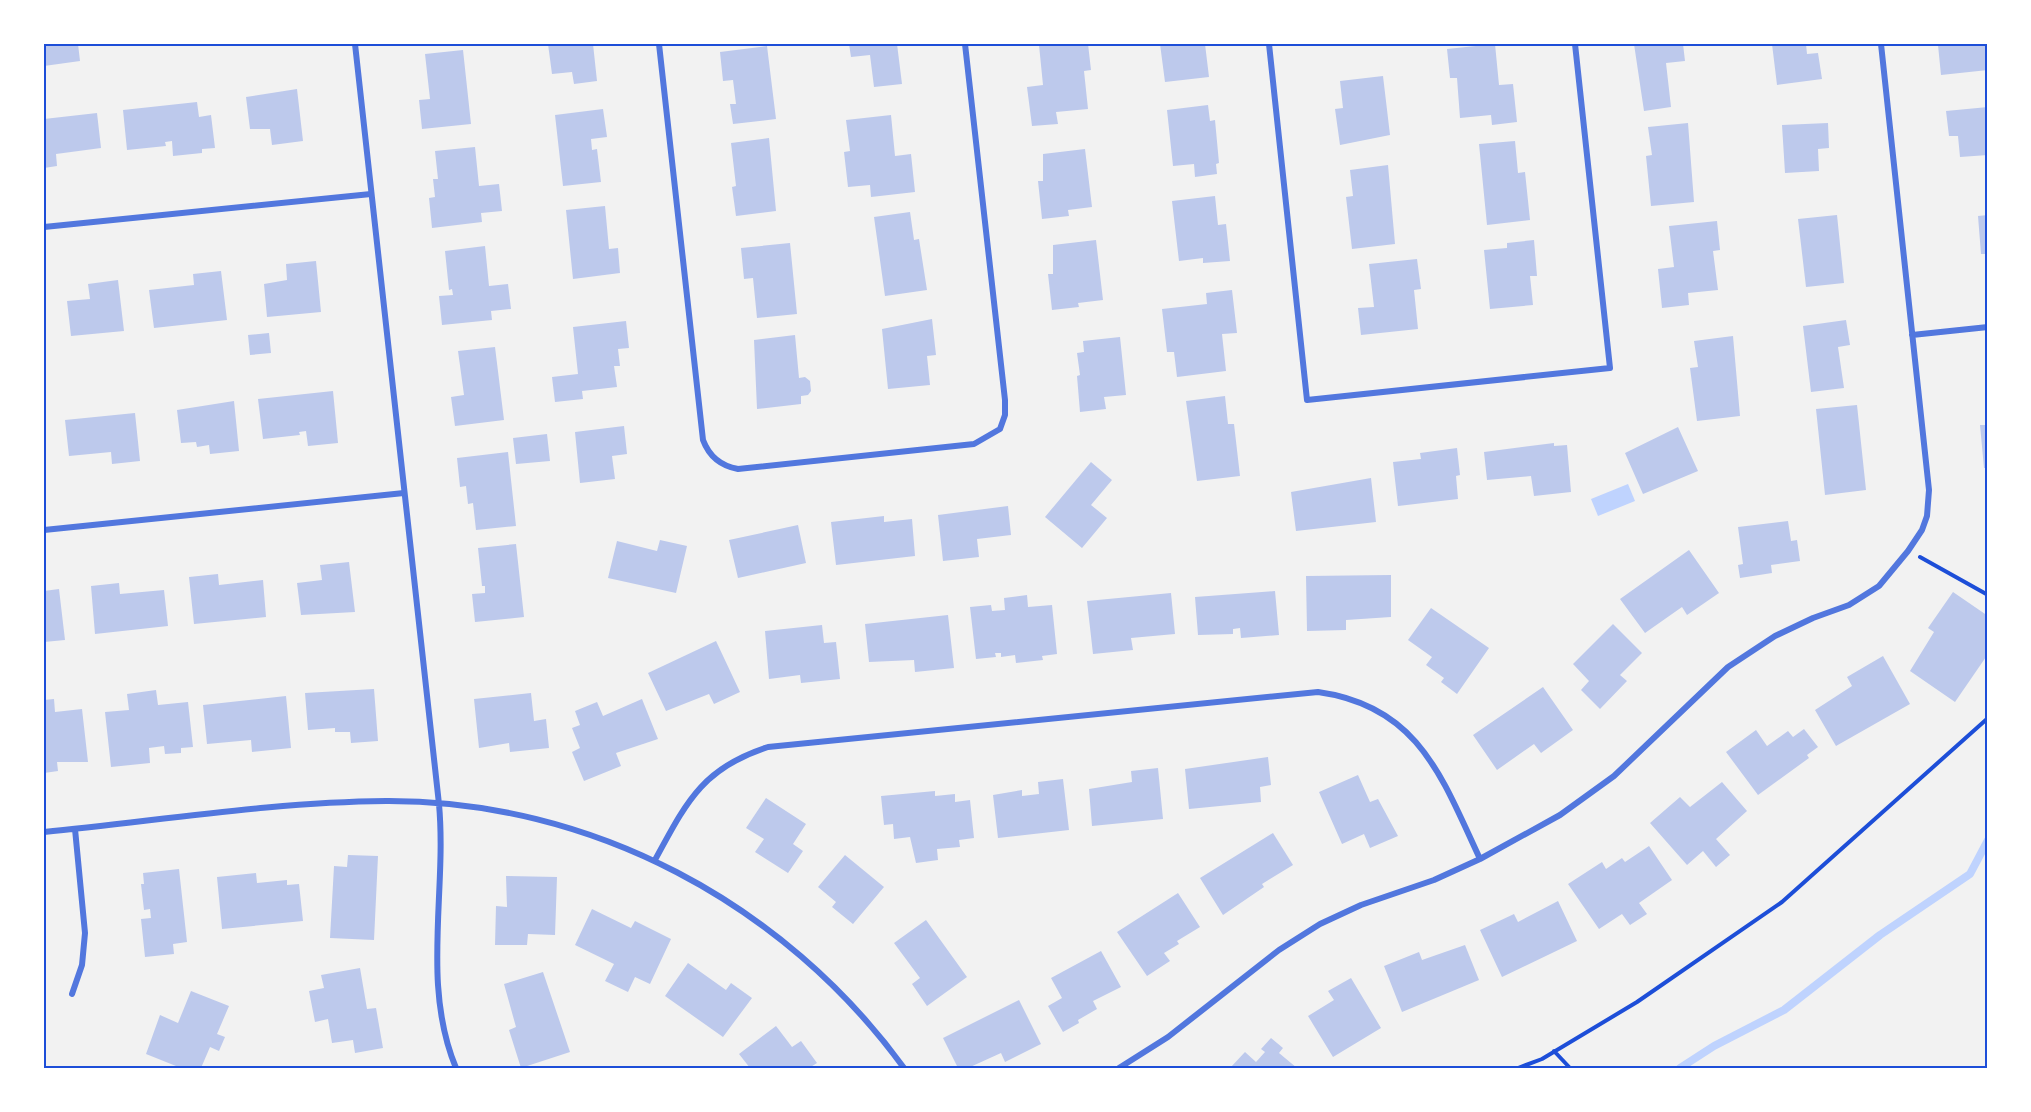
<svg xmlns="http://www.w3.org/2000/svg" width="2031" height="1112" font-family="'DejaVu Sans',sans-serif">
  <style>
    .water { fill: #bfd3fe }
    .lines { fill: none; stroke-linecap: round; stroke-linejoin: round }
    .stream { stroke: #bfd3fe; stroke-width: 8 }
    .building { fill: #bdc9ec }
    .path { stroke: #1d4ed8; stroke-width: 4 }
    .minor { stroke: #5277de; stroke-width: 6 }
    .neatline { fill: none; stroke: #1d4ed8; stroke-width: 2 }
  </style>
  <rect width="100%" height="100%" fill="#f2f2f2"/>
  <path class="water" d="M1628,484L1635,501L1598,516L1591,499Z"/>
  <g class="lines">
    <path class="stream" d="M1680,1068L1714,1046L1784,1010L1880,935L1970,874L1988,840"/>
  </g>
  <path class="building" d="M44,44H78L80,61L44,66Z
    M548,44H593L597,81L574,84L572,72L552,74Z
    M849,44H897L902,84L874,87L870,55L851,57Z
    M1088,44L1091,70L1084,71L1088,109L1056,112L1058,124L1032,126L1027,87L1043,85L1039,45Z
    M1160,44H1205L1209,77L1165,82Z
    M1495,44L1499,85L1513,84L1517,122L1492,125L1491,115L1460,118L1457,78H1450L1447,49Z
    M1634,44H1683L1685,61L1666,63L1671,107L1644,111Z
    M1772,44H1806L1807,54L1818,53L1822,79L1777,85Z
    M1949,44H1988V70L1941,75L1938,45Z
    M767,46L776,119L733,124L730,104H736L733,80L723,81L720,52Z
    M463,50L471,124L422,129L419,100L430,99L425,54Z
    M1383,76L1390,135L1340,145L1335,109L1343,108L1340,81Z
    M297,89L303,141L272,145L270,129H250L246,97Z
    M197,102L199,117L211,115L215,148L202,149V153L173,156L172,141L165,142L166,146L127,150L123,110Z
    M1208,105L1210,121L1215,120L1219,163L1216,164L1217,174L1195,177L1194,164L1173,166L1167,110Z
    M1988,107V155L1960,157L1958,136H1949L1946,111Z
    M603,109L607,137L591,139L592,150L597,149L601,182L563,186L555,115Z
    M97,113L101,148L56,154L57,166L44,168V119Z
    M891,115L895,156L911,154L915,192L871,197L870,185L848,187L844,152L850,151L846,120Z
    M1688,123L1694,202L1651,206L1646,156L1652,155L1648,127Z
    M1828,123L1829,148L1818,149L1819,171L1785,173L1782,125Z
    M769,138L776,211L736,216L732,187L736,186L731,143Z
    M1515,141L1518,173L1525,172L1530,220L1487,225L1479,144Z
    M475,147L479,186L499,184L502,211L481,213L482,222L432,228L429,198L435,197L433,179H438L435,151Z
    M1085,149L1092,207L1068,210L1069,216L1042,219L1038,181H1043V154Z
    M1388,165L1395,244L1352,249L1346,197L1353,196L1350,170Z
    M1215,196L1218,225L1226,224L1230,261L1203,263V258L1179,261L1172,201Z
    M605,206L609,249L618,248L620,273L573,279L566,210Z
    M910,212L914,240L919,239L927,290L885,296L874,217Z
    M1837,215L1844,283L1806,287L1798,219Z
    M1988,215V254H1981L1978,216Z
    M1717,221L1720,250L1713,251L1718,290L1688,293L1689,305L1662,308L1658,269L1674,267L1669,226Z
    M1096,240L1103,300L1078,303L1079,307L1052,310L1048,274H1053V245Z
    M1534,240L1537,276H1530L1533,305L1490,309L1484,250L1507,248V243Z
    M790,243L797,314L757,318L753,278L744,279L741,248Z
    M485,246L489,286L508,284L511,309L491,311L492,320L442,325L439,296L453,295L452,289L449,290L445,251Z
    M1417,259L1421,289L1414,290L1418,329L1361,335L1358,308L1374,307L1369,264Z
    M316,261L321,312L267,317L264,284L287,280L286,264Z
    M221,271L227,320L154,328L149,290L194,285L193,274Z
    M118,280L124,331L71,336L67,301L90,299L88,284Z
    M1232,290L1237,333L1222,334L1226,371L1177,377L1174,352H1167L1162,309L1207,304L1206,293Z
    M932,319L936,355L927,356L930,385L888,389L882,329Z
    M1846,320L1850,345L1838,347L1844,388L1811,392L1803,326Z
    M626,321L629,348L618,349L620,366H614L617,387L582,391L583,399L555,402L552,377L578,374L573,327Z
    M269,333L271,353L250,355L248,335Z
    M795,335L799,378L805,377L810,381L811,391L808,395L801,396V404L757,409L754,340Z
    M1733,336L1740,416L1697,421L1690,368L1698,367L1694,341Z
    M1120,337L1126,395L1104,397L1106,409L1080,412L1077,376L1080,375L1077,353L1084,352L1083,341Z
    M495,347L504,420L455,426L451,397L464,395L458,351Z
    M333,391L338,443L308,446L306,431L299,432L300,435L263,439L258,399Z
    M1225,396L1228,424H1234L1240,476L1197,481L1186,401Z
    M234,401L239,451L210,454L209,445L197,447L196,442L181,443L177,410Z
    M1857,405L1866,490L1825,495L1816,409Z
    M135,413L140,461L112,464L111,452L69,456L65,420Z
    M1980,425H1988V468H1984Z
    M624,426L627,454L612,456L615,479L580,483L575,432Z
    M1678,427L1698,471L1643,494L1625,453Z
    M547,434L550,461L516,464L513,438Z
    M1554,443V446L1567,445L1571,492L1534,496L1531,476L1487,480L1484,452Z
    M1457,448L1460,475L1456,476L1458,499L1398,506L1393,462L1421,459L1420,453Z
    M508,452L516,526L476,530L473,503L468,504L466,486L460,487L457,458Z
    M1091,462L1112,480L1091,505L1107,518L1082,548L1045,517Z
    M1371,478L1376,522L1296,531L1291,492Z
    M1008,506L1011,535L977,539L979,557L943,561L938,515Z
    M884,516V522L912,519L915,556L836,565L831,522Z
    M1788,521L1791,541L1797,540L1800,561L1771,565L1772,573L1740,578L1738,565L1743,564L1738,527Z
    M798,525L806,563L738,578L729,540Z
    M660,540L687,546L676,593L608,578L617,541L657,551Z
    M516,544L524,617L475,622L472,594L485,593V586H482L478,548Z
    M1689,550L1719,593L1687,615L1682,607L1645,633L1620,599Z
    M349,562L355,612L301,615L297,583L322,580L320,565Z
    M218,574L219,585L263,580L266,617L194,624L189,577Z
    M1391,575V617L1346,620V630L1307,631L1306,576Z
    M119,583L120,594L164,590L168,626L95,634L91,586Z
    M59,589L65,640L44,642V591Z
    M1275,591L1279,635L1241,638L1240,628L1233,629V634L1198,635L1195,597Z
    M1953,592L1988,616V654L1955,702L1910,671L1934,632L1928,628Z
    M1171,593L1175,634L1131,638L1133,650L1093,654L1087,601Z
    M1027,595L1028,607L1052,605L1057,654L1042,656L1043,660L1016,663L1015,655L1001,657V653H995L996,657L976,659L970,607L991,605L992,611L1005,610L1004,598Z
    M1431,608L1489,648L1457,694L1441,682L1444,678L1426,665L1432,657L1408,640Z
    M948,615L954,668L915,672L914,660L869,662L865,624Z
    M1613,624L1642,653L1620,675L1627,681L1600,709L1581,690L1589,681L1573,664Z
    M822,625L824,643L836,642L840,679L801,683L800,675L769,679L765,631Z
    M716,641L740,692L714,704L709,694L666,711L648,673Z
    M1883,656L1910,704L1836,746L1815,710L1852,686L1847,677Z
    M1543,687L1573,730L1541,753L1534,744L1497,770L1473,735Z
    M374,689L378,741L351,743L350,732H335V728L308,730L305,693Z
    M156,690L158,705L188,702L193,747L181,748V753L165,754L164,746L149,748L150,763L111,767L105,712L129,710L127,694Z
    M531,693L534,721L546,719L549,748L510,752L509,743L479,748L474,699Z
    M286,696L291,748L252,752L251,740L207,744L203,705Z
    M54,699L55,712L82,709L88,762H57L58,771L44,773V700Z
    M642,699L658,739L616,753L621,766L584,781L572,752L580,748L572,728L580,725L575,711L597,702L603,716Z
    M1804,729L1818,747L1807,755L1809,758L1758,795L1726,752L1756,730L1767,746L1788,731L1793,737Z
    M1268,757L1271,785L1260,787L1261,802L1189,809L1185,769Z
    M1158,768L1163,819L1092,826L1089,789L1132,782L1131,771Z
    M1358,775L1370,802L1378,799L1398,836L1370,848L1364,834L1342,844L1319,792Z
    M1063,779L1069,830L998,838L993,795L1022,790V796L1039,794L1038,782Z
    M1722,782L1747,811L1716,839L1730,855L1716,867L1703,851L1687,865L1650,823L1680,797L1690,807Z
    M935,791V796L955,794V802L970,800L974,838L959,840L960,847L937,849L938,860L916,863L910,837L894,839L893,824L884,825L881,796Z
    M766,798L806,824L793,844L803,851L788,873L755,852L764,839L746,828Z
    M1273,833L1293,865L1262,884L1264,887L1223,915L1200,878Z
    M1649,846L1672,880L1639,903L1647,914L1630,925L1622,914L1599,929L1568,884L1602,862L1606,869L1622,858L1625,862Z
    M348,855L378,856L374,940L330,938L334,866L347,867Z
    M845,855L884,887L853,924L832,907L836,902L818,887Z
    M179,869L187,942L173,944L174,954L145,957L141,919L151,918L150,909L144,910L141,884H144L143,873Z
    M256,873L257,883L287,880V885L299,884L303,921L222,929L217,877Z
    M506,876L557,877L555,935L528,934L527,945H495L496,906L507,907Z
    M1178,893L1200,927L1177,941L1179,944L1164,953L1170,961L1147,976L1117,932Z
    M1558,901L1577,941L1502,977L1480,930L1514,914L1518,922Z
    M592,909L631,928L635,921L671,939L650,984L635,977L628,992L605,981L614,964L575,945Z
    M926,920L967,977L927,1006L912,984L920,978L894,943Z
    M1465,945L1479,980L1402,1012L1384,966L1419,952L1422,960Z
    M1101,951L1121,987L1093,1001L1097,1009L1078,1020L1079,1023L1063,1032L1048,1006L1062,998L1051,978Z
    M688,963L726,990L731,983L752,998L723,1037L665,996Z
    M360,968L367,1009L376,1008L383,1048L355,1053L353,1040L332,1043L328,1019L315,1022L309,991L324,988L321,975Z
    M543,972L570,1052L521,1068L509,1030L516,1027L504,984Z
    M1351,978L1381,1028L1333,1057L1308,1016L1334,1000L1328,991Z
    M191,991L229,1006L217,1034L225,1037L219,1051L210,1047L201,1068H181L146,1054L160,1015L178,1023Z
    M1019,1000L1041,1044L1005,1062L1001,1053L968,1068H958L943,1038Z
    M776,1026L792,1047L801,1041L817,1063L809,1068H750L739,1054Z
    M1271,1038L1283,1048L1279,1053L1297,1068H1230L1245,1052L1256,1062L1265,1052L1261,1049Z"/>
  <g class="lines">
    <path class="path" d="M1920,557L1988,595
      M1554,1051L1570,1068
      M1518,1068L1542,1059L1637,1002L1782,902L1988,718"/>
    <path class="minor" d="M355,44L439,804C447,892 421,984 456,1068
      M659,44L703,440C709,456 721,466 738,469L974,444L1000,429L1005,415V400L965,44
      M1269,44L1307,400L1610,368L1575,44
      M44,227L371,194
      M1912,335L1988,327
      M44,530L404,493
      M44,832C157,821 272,802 386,801C591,800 784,903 904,1068
      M655,860C686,803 702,768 768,747L1318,692C1419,706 1442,778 1480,859
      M72,994L82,965L85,933L75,829
      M1119,1068L1168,1037L1279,950L1320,924L1361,905L1434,880L1480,859L1560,815L1614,776L1728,667L1775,636L1813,618L1849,605L1879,586L1908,551L1922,530L1927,516L1929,490L1881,44"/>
  </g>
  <rect width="2031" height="1112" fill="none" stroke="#ffffff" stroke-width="90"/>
  <rect x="45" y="45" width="1941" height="1022" class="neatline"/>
</svg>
